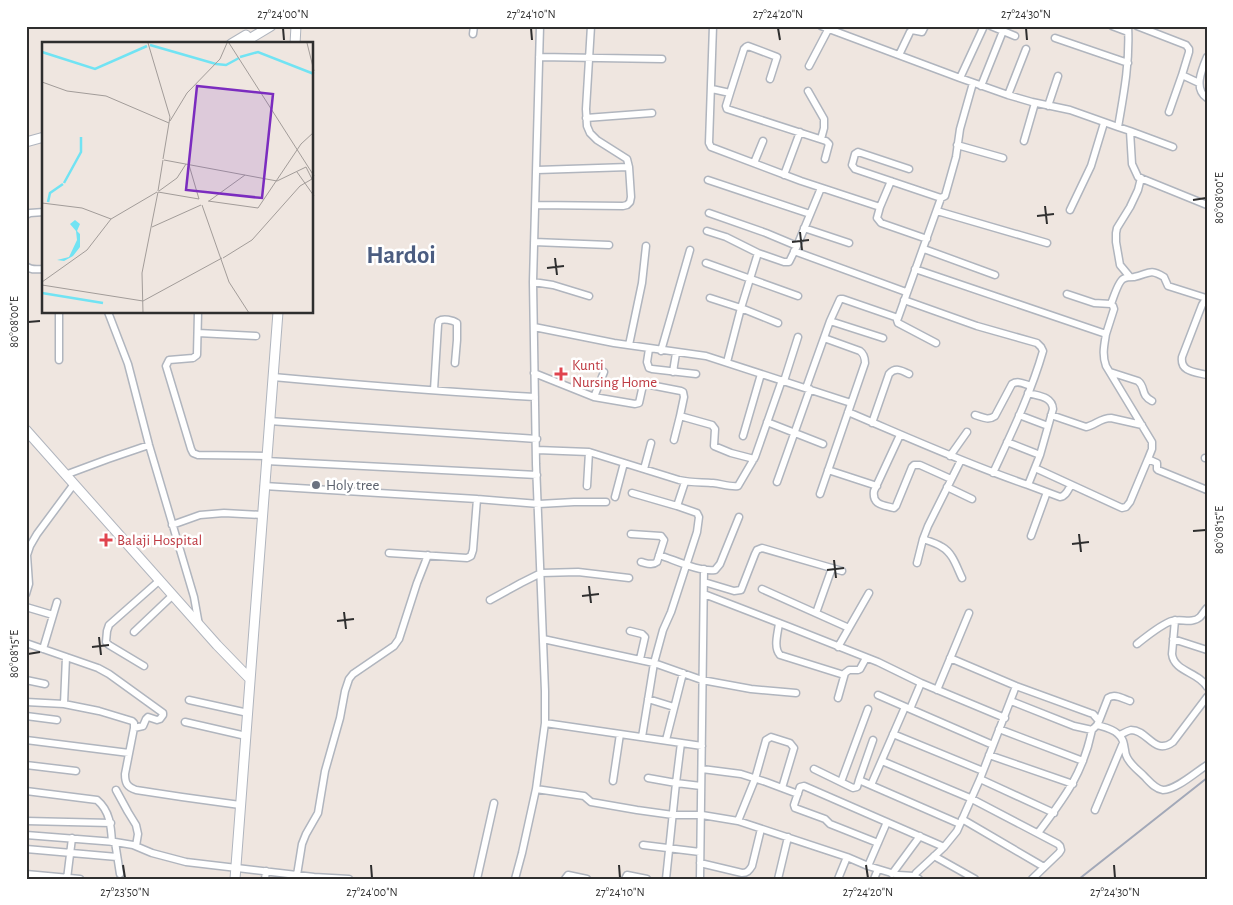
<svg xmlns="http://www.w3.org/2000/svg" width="1233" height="905" font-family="'Alegreya Sans',sans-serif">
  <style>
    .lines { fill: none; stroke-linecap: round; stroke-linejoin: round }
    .street-casing { stroke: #b0b5be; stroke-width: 9 }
    .secondary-casing { stroke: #b0b5be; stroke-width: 11 }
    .street { stroke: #fff; stroke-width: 6 }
    .secondary { stroke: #fff; stroke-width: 9 }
    .rail { stroke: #a2a8b8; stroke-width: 2 }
    .ticks { fill: none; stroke: #2e2e2e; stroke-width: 2 }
    .health-dot { fill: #e0444e; stroke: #fff; stroke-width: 2 }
    .worship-dot { fill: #6b7280; stroke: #fff; stroke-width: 2 }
    .labels { text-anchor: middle; stroke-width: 5; stroke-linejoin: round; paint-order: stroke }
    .health-label { font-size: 15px; fill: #be3a42; stroke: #fff; text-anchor: start }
    .worship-label { font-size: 15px; fill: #5b616d; stroke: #fff; text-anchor: start }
    .town-label { font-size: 25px; font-weight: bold; fill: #4b5d81; stroke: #fff }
    .inset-river { fill: none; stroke: #71e3f3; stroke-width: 2.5 }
    .inset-road { fill: none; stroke: #a29c99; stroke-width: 1 }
    .view { fill: #7b2cbf; fill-opacity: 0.15; stroke: #7b2cbf; stroke-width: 2.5 }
    .inset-edge { fill: none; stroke: #2e2e2e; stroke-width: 2.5 }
    .neatline { fill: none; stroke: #2e2e2e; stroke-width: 2 }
    .ticks-label { font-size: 12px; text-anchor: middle; fill: #2e2e2e }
  </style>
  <rect width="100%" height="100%" fill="#efe6e0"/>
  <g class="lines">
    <g class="street-casing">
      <path id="street" d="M713,26L709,143L711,147L801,181L880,207L877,218L881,223L927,239
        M821,26L960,78L1008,95L1032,102L1070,110L1118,127C1124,93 1130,61 1128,26
        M991,26L1015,36
        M1112,26L1128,32
        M1137,26L1186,45L1189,49V52L1182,75L1199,83
        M473,34L474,26
        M1055,38L1128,63
        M899,55L910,32L912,30L922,32L925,26
        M539,57L662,59
        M1207,57C1202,69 1193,89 1207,98
        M809,66L830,26
        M960,78L984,26
        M981,86L1003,31
        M712,89L730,93L744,49L746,47L748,46L777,57L770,79
        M808,91L824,119V128L821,139
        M730,93L726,106L727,109L826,141L829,144L825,159
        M1008,95L1026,49
        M1048,106L1058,76
        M1169,112L1182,75
        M586,118L652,113
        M1118,127L1130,131L1132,164L1138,177L1207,205
        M1130,131L1173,147
        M1024,141L1035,103
        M957,145L1003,158
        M754,163L763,141
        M909,169L858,152L855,154L852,165L855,169L941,198
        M537,170L629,167
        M784,175L800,132
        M708,180L810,214
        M536,205L623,206L627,205L630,202L631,197L629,167L627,159L597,140L590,133L587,126L586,109L591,26
        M880,207L891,181
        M1070,210L1091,166L1104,123
        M937,211L1047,243
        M709,213L766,233L797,246
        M26,215L30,213L44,212
        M804,228L849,243
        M707,231L726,237L758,253L784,262H789L797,246L821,188
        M534,242L609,245
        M924,249L995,275
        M794,251L906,292
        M758,253L741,308L778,323
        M706,263L798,296
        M26,266C31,271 38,269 44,269
        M915,269L1106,334L1114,309L1113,306L1111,304C1113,299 1118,282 1123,279C1126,277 1131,277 1134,277C1149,274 1149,268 1164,277L1168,286L1206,298
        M1130,277L1120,265L1116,242V233L1117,228L1130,207L1138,190L1141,178
        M533,282L553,285L589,296
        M1067,294L1094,303L1111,304
        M1207,297L1202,305L1182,357C1180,372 1195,372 1207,375
        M710,298L741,308L727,362
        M904,300L977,326L1037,343L1041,347L1043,351C1031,393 1011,434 993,473
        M108,312L128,364L149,445L194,597L199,625
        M198,312L197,355L193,358L169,360L166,366L191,449L193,453L198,455L267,456
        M898,318L897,320L898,323L936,343
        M830,321L883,338
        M534,327L614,343L706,356L851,403
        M198,333L256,336
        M1106,334C1104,346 1102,355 1106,366L1152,442V449L1148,459L1157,463V469L1158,470L1207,490
        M629,345L642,283L646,246
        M649,349L647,362L649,368L652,369L696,374
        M661,351L690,250
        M59,360V312
        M673,372L676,353
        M1110,372L1138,381C1146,387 1140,395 1152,401
        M534,373L594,397L635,404L639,403L643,385L645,384L681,391L683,392L684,397L680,416L712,425L715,429L714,446L731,453L754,459
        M273,377C360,385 447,392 535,397
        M784,381L798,337
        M806,388L830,321L840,299H843L898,318C912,278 927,238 941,198L945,196L956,157L960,129L973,83
        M434,390L438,325L439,321C443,318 453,320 457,323V340L455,363
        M594,397L604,372
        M848,412C907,437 966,464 1028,485L1040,455L1053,409C1052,396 1038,396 1028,393
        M975,415C982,417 988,421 995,416L1012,384C1018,380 1024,384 1031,386
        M1019,415L1048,426
        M1051,415L1086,427C1095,425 1101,418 1111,418L1142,425
        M269,421L537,439
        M767,422L823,444
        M872,423L889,374C895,367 901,370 909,374
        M900,435L874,491C872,505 883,505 894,508L896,506L912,467L914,465H920L951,479
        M743,436L761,374
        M674,440L680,416
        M1007,442L1040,455
        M537,450L589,452L679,480C691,483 702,482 713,483C722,484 730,487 738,486L755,457L782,380
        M950,456L967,432
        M1205,458H1207
        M266,461L537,475
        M1035,468L1122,508L1126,507L1130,502L1148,459
        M644,469L651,443
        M828,470L877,486
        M65,475L108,459L149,445
        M777,482L810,389
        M1028,485L1060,497C1066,496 1068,490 1071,485
        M264,486L477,499L539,504L574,502H606
        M587,486L589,452
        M947,487L972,499
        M632,493L677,506L685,482
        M820,494L865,363C865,357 864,354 860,351L824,338
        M615,497L624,463
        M172,525L200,515L224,513L262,515
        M631,534L661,536L664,540L657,562C652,566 646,563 641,562
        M1031,536L1047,492
        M923,539C929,541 936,543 942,547C953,553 957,568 962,578
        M389,553L467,558L471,556L473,550L477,499
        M659,555C675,560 699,572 715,570L720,564L739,517
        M917,563L923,539L928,526L961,460
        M704,582L734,591L741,590L755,554L757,550L762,548L842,571
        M762,589L849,628
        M26,594L29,584L27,555L30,546L37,534L74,484
        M704,594L787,626L878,662L921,683L1005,718
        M490,600L521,583L541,573L578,572L629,578
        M26,607L53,615
        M816,613L832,568
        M1175,620L1172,654C1174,672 1199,672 1207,687
        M779,623C778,633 773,647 780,655L844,675
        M630,631L642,634L645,637L640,659
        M134,632L173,595
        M543,639L654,663L702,680L751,689L796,693
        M1173,639L1207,650
        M26,643L98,668L109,674L163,713V715L160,719L157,720L148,717L146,719L143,726L134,728
        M1137,644C1147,636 1158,627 1169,622C1180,617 1191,625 1200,617C1202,615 1204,611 1207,608
        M838,647L869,593
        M43,649L57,602
        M950,658L1016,686L1090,713L1093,714L1099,721L1097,725
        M144,666L109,645L106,642L107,631L109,625L160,580
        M26,680L45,684
        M937,690L969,613
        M878,695L993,745
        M838,698L845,673L849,670H858L860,669L866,658
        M648,699L674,707
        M189,700L248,713
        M1011,701L1074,726L1092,730L1097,725C1104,727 1113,729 1118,734C1125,739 1124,748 1126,755C1129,764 1138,770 1144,776C1149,781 1155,789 1163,790C1176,790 1196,772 1207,765
        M26,702L64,704L99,711L132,721L134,723V728L125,774C125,783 127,787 136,790L182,797L240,805
        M64,704L66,657
        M910,709L921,683
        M26,716L57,720
        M1099,721L1108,698C1115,693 1123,699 1130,701
        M185,722L246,736
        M545,723L702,746
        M999,729L1083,761
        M893,734L983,771
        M1120,735C1124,733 1127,731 1131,730C1148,730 1154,756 1173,742L1207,697
        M642,737L654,663L663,630L671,612L697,532L699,517L697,513L677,506
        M26,740L129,753
        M666,740L683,673
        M989,755L1073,784
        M882,761L970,798L1058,844L1060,846L1061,850L1059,853L1032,879
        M26,765L76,771
        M702,769L741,774L766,782L798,794
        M814,769L853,788L857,787L859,780L960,824
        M648,778L676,783L701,786
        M980,779L1054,813
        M859,780L873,740
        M613,781L620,734
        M841,782L868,709
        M871,785L905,707
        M536,789L584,796L591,802L637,810L673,815H702L738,821L847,857L868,866L898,875L914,876L919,879
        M116,790L128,812L136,825L138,834L136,846
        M26,791L97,800C110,811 111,826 112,842
        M1095,810L1123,743
        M962,819L1044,867
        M26,821L111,823
        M738,821L755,779L766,740L771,737L790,743L794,748L782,788
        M1038,833C1064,798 1083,774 1092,730
        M26,835L115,842L133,845L152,853L186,862L314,877L349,879
        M115,842L120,874
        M878,843L830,824L825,819L795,808L794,805L800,787L804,786L944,847
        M643,845L700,852
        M26,849L117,857
        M934,856L975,879
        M700,863L742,873C747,873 749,871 752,866L761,829
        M868,866L887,822
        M26,874L80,879
        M892,874L920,836
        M297,875L302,844L306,834L318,813L325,771L340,718L345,691L349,679L353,674L394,646L399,639L417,583L428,555
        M913,878L916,873L944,847L957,831L980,779L1016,686
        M67,879L72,838
        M265,879L266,871
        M477,879L494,803
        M515,879L522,853L536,789L545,723V691L536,464L533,282L540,26
        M565,879L568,875L587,879
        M625,879L627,875L647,879
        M666,879L676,783L681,743
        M700,879L704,569
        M778,879L788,837
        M838,879L847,857
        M874,879L878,869"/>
    </g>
    <g class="secondary-casing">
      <path id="secondary" d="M231,44L246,35
        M241,44L271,26
        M295,44L296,26
        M26,142L44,137
        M26,430L217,645L250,679
        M235,879L278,312"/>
    </g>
    <use href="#street" class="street"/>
    <use href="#secondary" class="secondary"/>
    <path class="rail" d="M1079,879L1207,778"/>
  </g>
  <path class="ticks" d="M283,28L284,40M531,28L532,40M778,28L780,40M1026,28L1027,40M1193,200L1206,198M1045,206L1047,224M1037,216L1054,214M800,232L802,250M792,242L809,240M555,258L557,275M547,268L564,266M28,322L40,321M1193,531L1206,530M1079,534L1081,552M1072,544L1089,542M834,560L836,578M827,570L844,568M589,586L591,603M582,596L599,594M344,612L346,629M337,621L354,619M99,637L101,655M92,647L109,645M28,654L40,652M123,865L125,878M371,865L372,878M619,865L620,878M866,865L868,878M1114,865L1115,878"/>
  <g class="health-dot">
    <path d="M558.5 366.5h5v5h5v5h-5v5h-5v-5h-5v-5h5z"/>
    <path d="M103.5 532.5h5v5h5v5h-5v5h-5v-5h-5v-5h5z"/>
  </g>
  <circle class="worship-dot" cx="316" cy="485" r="5"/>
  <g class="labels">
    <g class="health-label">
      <text x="572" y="370">Kunti<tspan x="572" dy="17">Nursing Home</tspan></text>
      <text x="117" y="545">Balaji Hospital</text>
    </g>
    <g class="worship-label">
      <text x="326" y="490">Holy tree</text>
    </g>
    <g class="town-label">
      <text x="401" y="263">Hardoi</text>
    </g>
  </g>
  <g transform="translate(42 42)">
    <rect width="271" height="271" fill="#efe6e0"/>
    <path d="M33,178L38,182L35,189L38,192V205L31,214L22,219L15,218L27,215L35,198L34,189L28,182Z" fill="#71e3f3"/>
    <path class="inset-river" d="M108,3L174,22L184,23L197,16M0,10L53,27L105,4M198,15L216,10L272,32M22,141L39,110V95M6,160L8,151L21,142M0,251L61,261"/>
    <path class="inset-road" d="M106,1L128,75L121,117M187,1L272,134M265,1L272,29M0,40L25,49L64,54L127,81M128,79L145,51L178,17L185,1M122,118L235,139L264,125L270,137L258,144L210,198L181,216M147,123L157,157M255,130L272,154M116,149L121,118M117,149L135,136L144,122M116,150L157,157M166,159L216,166L259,102L272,90M167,159L203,133M0,161L40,166L69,177L115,150M160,163L187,240L207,271M110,185L159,163M0,240L45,208L69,177M0,243L101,259M101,259L180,216M101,271L100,231L116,150"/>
    <path class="view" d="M155,44L231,52L220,156L144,148Z"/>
    <rect width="271" height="271" class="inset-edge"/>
  </g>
  <rect width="1233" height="905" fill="none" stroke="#ffffff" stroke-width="55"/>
  <rect x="28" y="28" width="1178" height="850" class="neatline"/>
  <g class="ticks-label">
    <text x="283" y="18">27°24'00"N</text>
    <text x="531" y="18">27°24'10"N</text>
    <text x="778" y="18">27°24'20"N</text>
    <text x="1026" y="18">27°24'30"N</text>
    <text transform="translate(1219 198) rotate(-90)" y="4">80°08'00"E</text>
    <text transform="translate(14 322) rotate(-90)" y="4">80°08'00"E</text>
    <text transform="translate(1219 530) rotate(-90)" y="4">80°08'15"E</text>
    <text transform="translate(14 654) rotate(-90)" y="4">80°08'15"E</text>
    <text x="125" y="896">27°23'50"N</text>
    <text x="372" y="896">27°24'00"N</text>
    <text x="620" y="896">27°24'10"N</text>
    <text x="868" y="896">27°24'20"N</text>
    <text x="1115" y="896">27°24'30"N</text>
  </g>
</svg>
